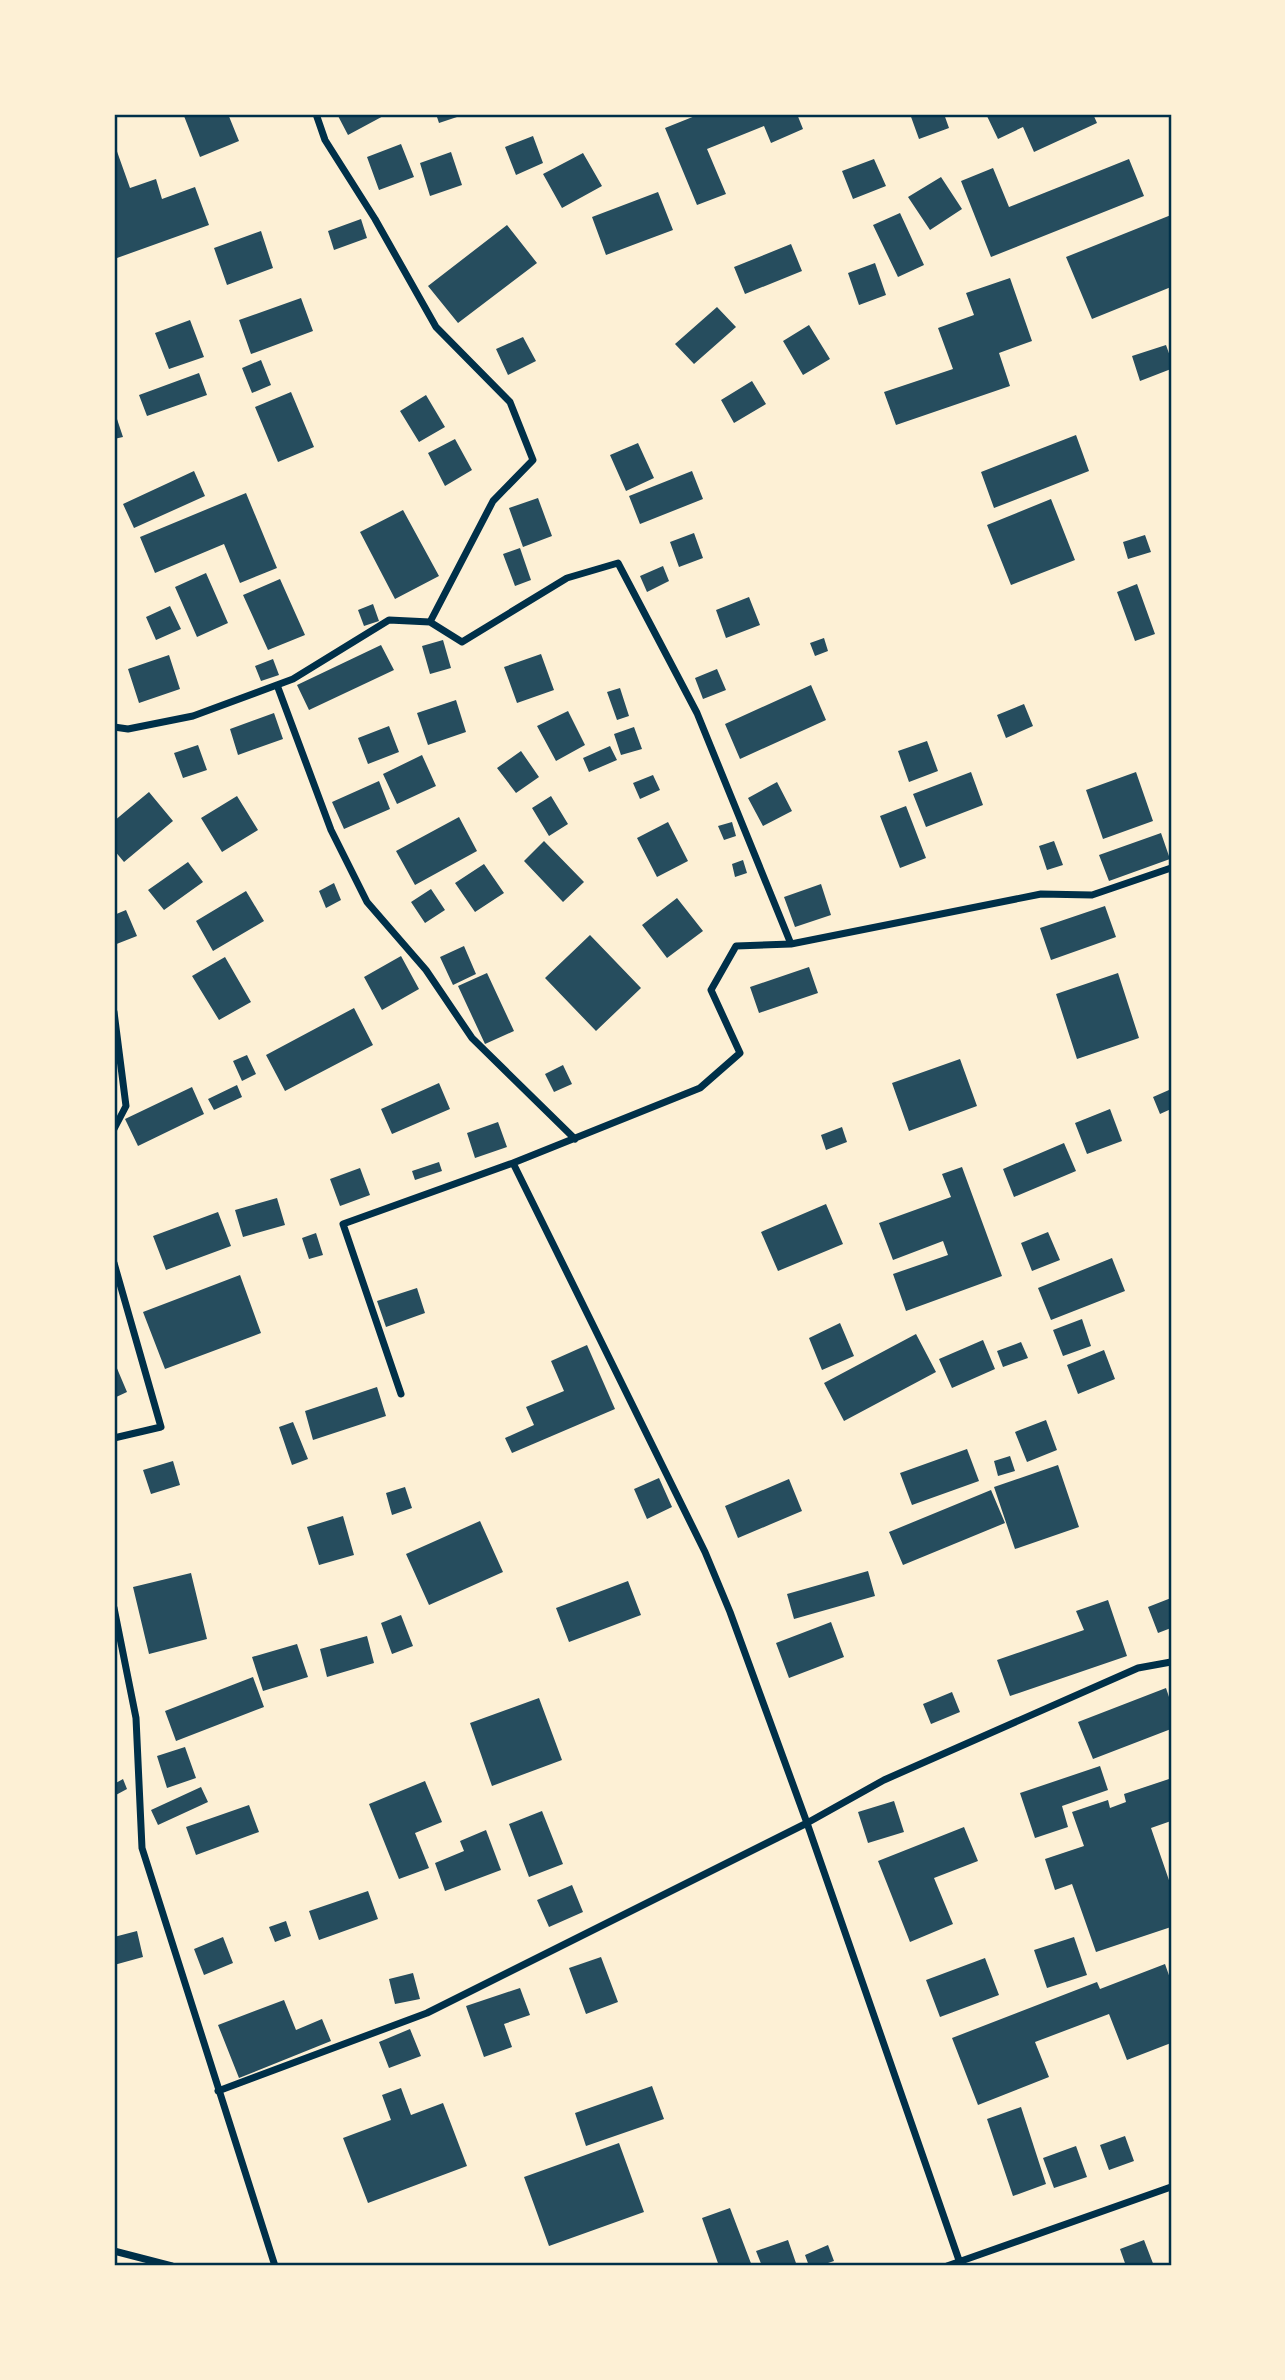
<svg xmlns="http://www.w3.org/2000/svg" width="1285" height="2380" font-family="'Work Sans',sans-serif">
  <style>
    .building { fill: #264d5e }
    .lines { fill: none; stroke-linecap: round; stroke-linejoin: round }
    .minor { stroke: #003049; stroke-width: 7 }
    .neatline { fill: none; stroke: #003049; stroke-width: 2.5 }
  </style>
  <rect width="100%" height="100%" fill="#fdf0d5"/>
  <path class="building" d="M189,114H228L239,141L200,157L184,116Z
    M337,114H387L348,135Z
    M436,114H456L457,117L439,123Z
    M700,114H797L803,129L771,143L764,126L707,149L726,194L697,205L665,128Z
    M910,114H944L949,128L919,139Z
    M986,114H1093L1097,123L1034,152L1023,127L998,139Z
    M533,136L543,163L516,175L505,147Z
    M114,143L130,188L156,179L162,199L195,187L209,225L117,258L114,249Z
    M401,144L414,177L379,190L367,157Z
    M451,152L462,185L430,196L420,163Z
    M583,153L602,186L562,208L543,174Z
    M874,159L886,186L853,199L842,171Z
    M1129,159L1144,196L991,257L961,181L993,168L1009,207Z
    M941,177L962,209L930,230L908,197Z
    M658,192L673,230L606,255L592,217Z
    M900,213L924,265L898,277L873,225Z
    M1171,215V287L1092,319L1066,257Z
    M361,219L367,238L334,250L328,231Z
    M507,225L537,263L458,323L428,286Z
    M261,231L273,268L227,285L214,248Z
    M791,244L802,271L745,294L734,267Z
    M875,263L886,295L859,305L848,273Z
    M1010,278L1032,341L999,353L1010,386L896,425L884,392L953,369L938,328L974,315L966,293Z
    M301,298L313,331L251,354L239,320Z
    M717,307L736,327L694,364L675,344Z
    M190,320L204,357L169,369L155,333Z
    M809,325L830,359L803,375L783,341Z
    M523,337L536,361L508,375L496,349Z
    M1166,345L1171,359V369L1140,381L1132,356Z
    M261,360L271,385L252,393L242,368Z
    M199,373L207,395L147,416L139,395Z
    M752,381L766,404L734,423L721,400Z
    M291,392L314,447L278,462L255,407Z
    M426,395L445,427L419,442L400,411Z
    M114,410L123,437L114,439Z
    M1076,435L1089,471L994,508L981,472Z
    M455,439L472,470L445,486L428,453Z
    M638,443L654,478L626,491L610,455Z
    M194,471L205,496L134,528L123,504Z
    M692,471L703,499L640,524L629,496Z
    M246,493L277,568L240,583L224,544L155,573L140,537Z
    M538,498L552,536L523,547L509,508Z
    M1051,499L1075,560L1011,585L987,525Z
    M403,510L439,576L395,599L360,532Z
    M694,533L703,558L679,567L670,542Z
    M1145,535L1151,552L1128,559L1123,542Z
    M520,548L531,580L515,586L503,554Z
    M663,566L669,581L647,592L640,576Z
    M206,573L228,623L197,637L175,587Z
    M280,579L305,635L268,650L243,595Z
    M1137,584L1155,634L1135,641L1117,592Z
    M749,597L760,625L726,638L716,610Z
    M373,604L379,621L364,626L358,610Z
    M170,606L181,629L156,640L146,617Z
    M824,638L828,651L815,656L810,643Z
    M443,640L451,668L430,674L422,646Z
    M381,645L394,670L309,710L297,685Z
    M541,654L554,690L517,703L504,667Z
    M169,655L180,689L139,703L128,669Z
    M273,659L279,675L261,681L255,666Z
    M717,669L726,690L703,699L695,678Z
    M811,685L826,720L740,759L725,724Z
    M620,688L629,716L617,720L607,692Z
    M456,700L466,732L428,745L417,713Z
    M1024,704L1033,726L1006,738L997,715Z
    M568,711L585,745L556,761L537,726Z
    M274,713L283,739L238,755L230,729Z
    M389,726L399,752L368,764L358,738Z
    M634,727L642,749L621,755L614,734Z
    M927,741L938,771L909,782L898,751Z
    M198,745L207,770L183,778L174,753Z
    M610,746L617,760L589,772L583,758Z
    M521,751L539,777L516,793L497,768Z
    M422,755L436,786L397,804L383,774Z
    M971,772L983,805L926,827L913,794Z
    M1136,772L1153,821L1103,839L1086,790Z
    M653,775L660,790L640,799L633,783Z
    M379,781L390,809L344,829L332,802Z
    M777,782L792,811L763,826L748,798Z
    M149,792L173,821L124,862L114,850V821Z
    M237,796L258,830L222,852L201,818Z
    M551,796L568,824L549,836L532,808Z
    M906,806L926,858L900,868L880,816Z
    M459,817L477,851L415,885L396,851Z
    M668,822L688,861L657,877L637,838Z
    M732,822L736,836L724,840L718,826Z
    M1161,833L1170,859L1109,881L1099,855Z
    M544,841L584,882L563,902L524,861Z
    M1054,841L1063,865L1047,870L1039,846Z
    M743,860L747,873L735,877L732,864Z
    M188,862L203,882L164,910L148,890Z
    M484,864L504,893L475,912L455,883Z
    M334,883L341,900L326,908L319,891Z
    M821,884L831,915L795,927L784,897Z
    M431,889L445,910L425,923L411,902Z
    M246,891L264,921L213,951L196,921Z
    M677,898L703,931L667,958L642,925Z
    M1105,906L1116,937L1051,960L1040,928Z
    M126,910L137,936L114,945V915Z
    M590,935L641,988L596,1031L545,978Z
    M464,946L476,974L453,985L440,957Z
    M401,956L419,989L382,1010L364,977Z
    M225,957L251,1002L219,1020L192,976Z
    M809,967L818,993L759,1013L750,987Z
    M487,973L514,1031L485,1044L458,986Z
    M1118,973L1139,1038L1077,1059L1056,994Z
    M354,1008L373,1045L285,1091L266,1055Z
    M247,1055L256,1074L242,1081L233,1061Z
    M960,1059L977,1106L909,1131L892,1083Z
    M563,1065L572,1084L554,1092L545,1074Z
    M439,1083L450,1109L392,1134L381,1109Z
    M237,1085L242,1097L214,1110L208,1099Z
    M192,1087L204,1114L138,1146L125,1119Z
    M1169,1090L1171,1109L1160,1114L1153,1097Z
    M1110,1109L1122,1141L1087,1154L1075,1123Z
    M498,1122L507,1147L475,1158L467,1133Z
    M842,1127L847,1142L826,1150L821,1135Z
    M1064,1143L1076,1171L1014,1197L1003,1169Z
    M439,1162L442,1171L415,1180L412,1171Z
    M962,1167L1002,1276L906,1311L893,1274L948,1255L943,1241L893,1260L879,1223L951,1197L942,1174Z
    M360,1168L370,1195L340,1206L330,1179Z
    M277,1198L285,1225L243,1237L235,1210Z
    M826,1204L843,1244L778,1271L761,1232Z
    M218,1212L231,1246L166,1270L153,1236Z
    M1048,1232L1060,1260L1032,1271L1021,1243Z
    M316,1233L323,1255L309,1259L302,1238Z
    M1112,1258L1125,1291L1051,1320L1038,1288Z
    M240,1275L261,1333L165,1369L143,1312Z
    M417,1288L425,1313L386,1327L377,1301Z
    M1082,1319L1091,1346L1063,1356L1053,1330Z
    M840,1323L854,1356L822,1370L809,1338Z
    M916,1334L936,1372L844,1421L824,1383Z
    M983,1340L995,1369L952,1388L939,1359Z
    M1021,1342L1028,1358L1003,1367L997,1351Z
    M587,1345L615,1409L512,1453L505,1438L534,1425L526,1407L564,1391L551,1361Z
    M1104,1350L1115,1379L1078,1394L1067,1365Z
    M116,1366L127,1392L114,1398V1367Z
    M377,1387L386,1416L313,1440L305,1411Z
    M1046,1420L1057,1450L1027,1462L1015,1432Z
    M293,1422L308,1459L292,1465L279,1427Z
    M967,1449L979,1481L912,1505L900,1473Z
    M1010,1456L1015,1471L998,1476L994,1461Z
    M173,1461L180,1485L151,1494L143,1470Z
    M1058,1465L1079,1527L1015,1549L994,1487Z
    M659,1478L672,1507L647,1519L634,1489Z
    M789,1479L802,1511L738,1538L725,1506Z
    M405,1487L412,1508L392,1515L386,1493Z
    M991,1490L1005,1523L903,1565L889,1532Z
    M343,1516L354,1555L319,1565L307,1527Z
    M480,1521L503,1572L429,1605L406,1554Z
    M868,1571L875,1596L794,1619L787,1594Z
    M191,1573L207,1639L149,1654L133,1587Z
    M628,1581L641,1615L569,1642L556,1608Z
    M1171,1598V1628L1158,1633L1148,1607Z
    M1108,1600L1127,1656L1010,1696L997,1660L1084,1630L1076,1611Z
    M401,1615L413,1646L392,1654L381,1623Z
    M831,1622L844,1657L789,1678L776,1643Z
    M367,1636L374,1663L327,1677L320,1649Z
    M297,1644L308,1677L263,1691L252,1657Z
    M253,1677L264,1707L176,1741L165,1711Z
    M1166,1688L1171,1703V1729L1093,1759L1078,1722Z
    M952,1692L960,1712L931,1724L923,1704Z
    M539,1698L562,1760L492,1786L470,1723Z
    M185,1747L196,1778L167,1788L157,1756Z
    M1100,1766L1108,1790L1062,1806L1068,1827L1035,1838L1020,1793Z
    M123,1779L127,1789L114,1796V1784Z
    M1169,1779L1171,1787V1821L1151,1828L1171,1886V1927L1096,1952L1072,1884L1055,1890L1045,1859L1084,1846L1072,1812L1108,1800L1110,1808L1126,1802L1124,1794Z
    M425,1781L442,1822L415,1833L429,1868L399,1879L369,1804Z
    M201,1787L208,1802L158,1825L151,1810Z
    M894,1801L904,1832L868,1843L858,1812Z
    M249,1805L259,1832L196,1855L186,1827Z
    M542,1811L563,1864L529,1877L509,1824Z
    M964,1827L978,1861L934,1878L953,1924L910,1942L878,1861Z
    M486,1830L501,1870L445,1891L435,1863L464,1851L460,1841Z
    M572,1885L583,1912L549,1927L537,1900Z
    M368,1891L378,1919L319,1940L309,1911Z
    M286,1921L291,1936L275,1942L269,1927Z
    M137,1931L143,1957L114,1965V1937Z
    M223,1937L233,1963L204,1975L194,1949Z
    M1074,1937L1087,1975L1047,1988L1034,1950Z
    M601,1957L618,2002L586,2014L569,1968Z
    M985,1958L999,1995L940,2017L926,1980Z
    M1165,1964L1171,1981V2043L1127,2060L1109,2014L1035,2042L1049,2077L978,2105L952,2038L1097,1982L1100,1989Z
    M413,1973L420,1999L395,2004L389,1979Z
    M520,1988L530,2015L504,2024L512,2047L484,2057L466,2006Z
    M284,2000L296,2030L322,2019L331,2041L239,2078L218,2025Z
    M410,2029L421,2056L389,2068L379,2042Z
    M652,2086L664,2119L586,2146L575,2113Z
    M401,2088L411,2115L443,2103L467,2166L368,2203L343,2138L391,2120L382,2095Z
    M1021,2107L1046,2184L1013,2196L987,2119Z
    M1125,2136L1134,2161L1109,2170L1100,2145Z
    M619,2143L644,2212L549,2246L524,2177Z
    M1076,2146L1087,2177L1054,2188L1043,2158Z
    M730,2208L752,2266H719L702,2218Z
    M788,2240L797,2266H762L756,2251Z
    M1144,2240L1154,2266H1126L1120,2249Z
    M828,2245L834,2261L819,2266H809L805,2255Z"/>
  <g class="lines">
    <path class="minor" d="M316,114L325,140L375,219L436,327L510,402L533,460L493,501L430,622
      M277,685L331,830L367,902L426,970L472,1038L575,1139
      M114,727L128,729L193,716L293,679L389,620L430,622L462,642L567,578L618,563L697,713L791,944
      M114,1012L126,1106L114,1129
      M513,1163L700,1088L740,1053L711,990L736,946L791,944L1041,894L1092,895L1171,868
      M114,1263L161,1427L114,1438
      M401,1394L343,1224L513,1163L705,1552L730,1612L807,1823L961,2266
      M114,1608L136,1718L142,1848L275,2266
      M218,2091L427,2013L807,1823L884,1780L1138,1668L1171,1662
      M114,2251L172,2266
      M947,2266L1171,2187"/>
  </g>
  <rect width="1285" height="2380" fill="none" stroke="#fdf0d5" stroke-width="231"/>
  <rect x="116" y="116" width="1054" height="2148" class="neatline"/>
</svg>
